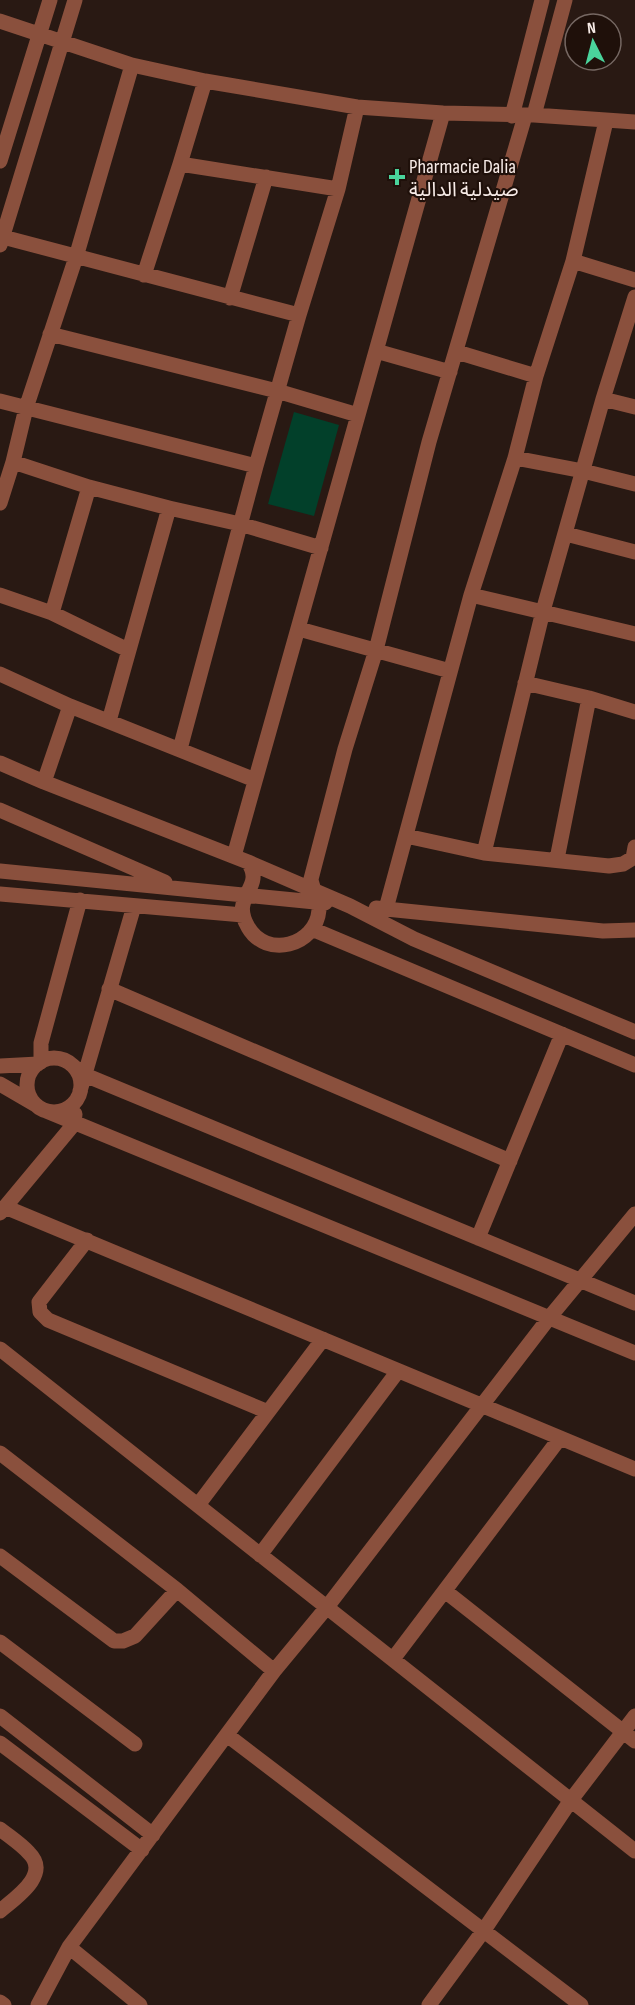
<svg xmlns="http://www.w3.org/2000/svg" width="635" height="2005" font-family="'Sofia Sans Condensed','Noto Sans Arabic',sans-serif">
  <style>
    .green { fill: #02402a }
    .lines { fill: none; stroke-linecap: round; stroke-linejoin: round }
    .street { stroke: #8a503d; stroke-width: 15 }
    .poi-dot { fill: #4ad49c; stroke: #1f100a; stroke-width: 2 }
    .labels { text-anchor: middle; stroke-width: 4.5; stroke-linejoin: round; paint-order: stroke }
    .poi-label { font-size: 20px; fill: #f8ece8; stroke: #1f100a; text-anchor: start }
  </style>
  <rect width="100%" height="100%" fill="#291913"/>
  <path class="green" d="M294,412L339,425L314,516L268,504Z"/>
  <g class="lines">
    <path class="street" d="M0,21L132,65L205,81L357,107L443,113L534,115L635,122
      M534,115L565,0
      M512,116L542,0
      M0,161L50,0
      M180,164L338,189
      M3,237L299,315
      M0,245L75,0
      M573,261L635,280
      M144,275L180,164L205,81
      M230,298L266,177
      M50,334L277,391L358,415
      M376,351L450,372
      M457,352L536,376
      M603,399L635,407
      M0,401L256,466
      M515,458L583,471L635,484
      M13,462L89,487L169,508L240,524L321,548
      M0,503L13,462L26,408L76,257L132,65
      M566,534L635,552
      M0,595L52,613L128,650
      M471,595L635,634
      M52,613L89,487
      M299,629L450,671
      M0,674L70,706L255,780
      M525,683L589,698L635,712
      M109,721L169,508
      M180,749L256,466L299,315L338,189L357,107
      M0,763L44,782L248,862L350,906L414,939L635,1032
      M44,782L70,706
      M0,810L165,882
      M406,836L484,853L609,866L623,864L633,858L635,847
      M484,853L543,611L603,399L635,297
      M234,856L443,113
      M557,859L589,698
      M248,862C266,889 229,895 248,927C266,959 316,946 319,910C320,899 312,889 311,879L345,749L376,650L429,442L525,116
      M0,871L325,903
      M0,894L243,915
      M387,905L471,595L515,458L536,376L573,261L606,121
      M376,908L603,931L635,930
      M312,929L635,1065
      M109,989L510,1161
      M27 1085a27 27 0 1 1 54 0a27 27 0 1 1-54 0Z
      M41,1062V1043L80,900
      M0,1066L38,1064
      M73,1066L85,1075L635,1303
      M0,1084L36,1105
      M80,1091L134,906
      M44,1110L635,1353
      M5,1207L635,1469
      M0,1213L74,1124L75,1114
      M478,1238L562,1034
      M87,1240L39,1302L40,1312L48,1320L268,1412
      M0,1349L635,1851
      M0,1453L177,1590L274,1671
      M198,1505L323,1339
      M260,1555L398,1371
      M0,1556L114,1641H123L135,1636L177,1590
      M445,1591L635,1741
      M0,1642L135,1744
      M393,1659L560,1438
      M0,1716L153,1835
      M227,1735L581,2005
      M0,1743L142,1850
      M0,1829C10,1837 21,1844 29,1853C51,1875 15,1898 0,1911
      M69,1947L140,2005
      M0,2002L4,2005
      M38,2005L69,1947L274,1671L327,1607L549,1318L635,1214
      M429,2005L484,1930L571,1800L635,1716"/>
  </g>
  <path class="poi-dot" d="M394 168h6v6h6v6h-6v6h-6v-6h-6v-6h6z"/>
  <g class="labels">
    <g class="poi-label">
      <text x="409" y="173">Pharmacie Dalia<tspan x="409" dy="23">صيدلية الدالية</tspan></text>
    </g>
  </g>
  <g transform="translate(593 42) rotate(354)"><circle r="28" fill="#1f100a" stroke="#766863" stroke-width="1.5"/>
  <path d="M0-4.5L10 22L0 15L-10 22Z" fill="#4ad49c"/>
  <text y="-9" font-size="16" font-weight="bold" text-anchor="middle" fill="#f8ece8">N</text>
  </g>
</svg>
